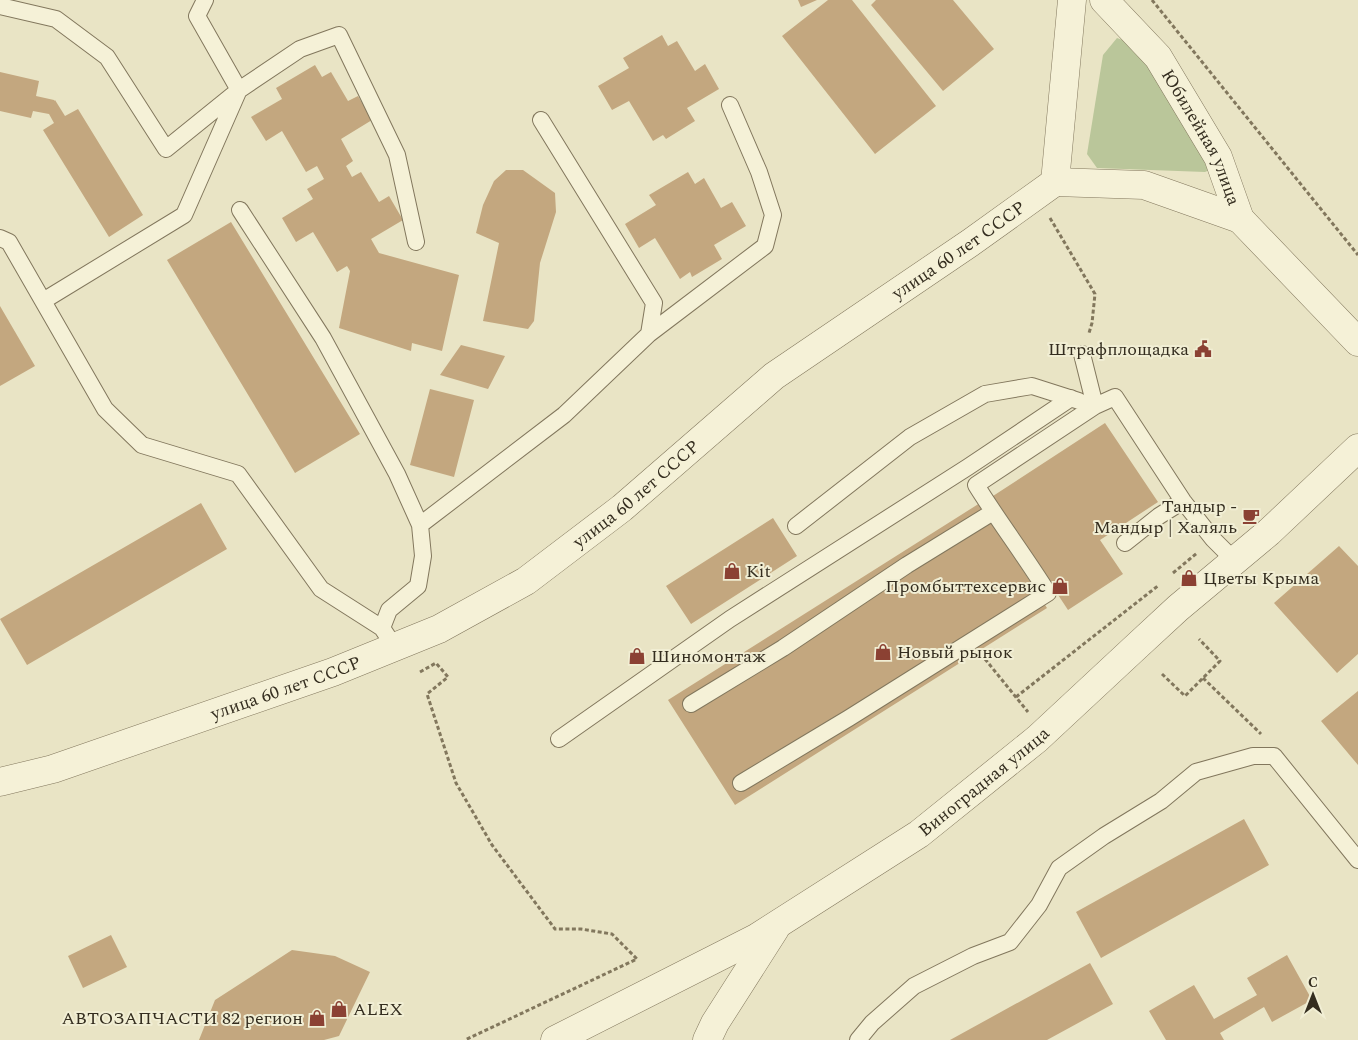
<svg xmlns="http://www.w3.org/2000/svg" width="1358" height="1040" font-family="Spectral,serif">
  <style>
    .green { fill: #bac69a }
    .building { fill: #c3a77f }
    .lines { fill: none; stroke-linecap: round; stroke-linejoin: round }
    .service-casing { stroke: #82775d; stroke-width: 18 }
    .minor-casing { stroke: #82775d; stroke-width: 29 }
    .path { stroke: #82775d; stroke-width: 3; stroke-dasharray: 4 2.5; stroke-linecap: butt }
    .service { stroke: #f5f1d7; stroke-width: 16 }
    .minor { stroke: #f5f1d7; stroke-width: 28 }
    .labels { text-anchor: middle; stroke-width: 4; stroke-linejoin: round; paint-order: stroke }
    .street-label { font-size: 18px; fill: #342d1f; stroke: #f1eed4 }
    .poi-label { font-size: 18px; fill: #342d1f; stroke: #f1eed4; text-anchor: start }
  </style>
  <rect width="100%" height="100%" fill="#e9e4c5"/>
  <path class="green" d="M1117,38L1134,44L1214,168L1205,172L1097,168L1087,154L1103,55Z"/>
  <path class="building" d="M798,0H817L801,7Z
    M828,0H852L936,106L875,154L782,36Z
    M876,0H953L994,49L943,91L871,5Z
    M662,35L668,46L677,41L695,71L705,64L719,89L687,108L695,121L666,139L663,135L653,141L629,101L612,110L598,86L629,68L623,58Z
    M315,65L322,77L331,72L348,101L358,96L372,120L341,139L353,161L346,166L352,177L361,172L379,202L389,196L403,220L371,239L379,253L459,275L442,351L412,343L411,351L339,328L350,271L347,266L337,272L313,232L296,242L282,218L313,199L307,189L324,179L317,166L306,172L282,131L266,141L251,117L282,99L276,88Z
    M0,72L39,81L36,96L54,100V101L55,100L65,116L78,109L143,215L109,237L43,130L54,123L49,114L33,111L31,118L0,111Z
    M506,170H523L555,193L556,212L540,263L534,321L528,329L483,321L499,243L476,233L483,205L494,181Z
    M688,172L695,184L704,178L721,208L732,202L746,226L714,245L722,259L692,277L690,272L680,279L655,238L639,248L625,224L656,205L649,195Z
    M231,222L360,434L295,473L167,260Z
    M0,306L35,366L0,386Z
    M461,345L505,356L488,389L440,375Z
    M430,389L474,400L454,477L410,465Z
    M1105,423L1158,502L1100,540L1123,574L1068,610L993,496Z
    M201,503L227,549L27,665L0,619Z
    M980,503L1047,608L735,805L668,700Z
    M773,518L797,556L691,624L666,586Z
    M1339,546L1358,566V654L1337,673L1274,603Z
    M1358,691V765L1321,721Z
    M1244,819L1269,865L1101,958L1076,912Z
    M111,935L127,967L83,988L68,956Z
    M292,950L335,956L370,972L339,1036L324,1040H199L215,1000Z
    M1287,955L1312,1000L1272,1022L1264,1007L1220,1033L1224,1040H1166L1149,1011L1194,985L1214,1019L1257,995L1247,978Z
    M1090,963L1113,1004L1047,1040H950Z"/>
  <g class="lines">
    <g class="service-casing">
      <path id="service" d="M205,0L197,16L239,90
        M0,6L56,19L107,57L166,149L239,90L300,49L339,35L397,155L416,242
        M240,210L323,338L397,474L420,525L423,556L418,586L389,610L382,628L388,637
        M0,238L9,242L105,409L142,445L238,474L321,589L382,628
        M43,301L184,215L238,92
        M649,334L765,246L773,215L759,172L730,105
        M1082,354L1095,406
        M420,525L564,415L649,334L654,303L541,120
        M796,526L910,437L985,394L1032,386L1079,401
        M1125,543L1159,516L1183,501
        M691,704L783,648L907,565L993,512
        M559,739L730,619L968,467L1071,398
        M741,783L849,718L1048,593C1025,556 999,522 976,485L1095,406L1115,397L1183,501L1213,539L1234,560
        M858,1040L872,1023L914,986L973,956L1010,942L1039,905L1059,868L1104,836L1161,801L1196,772L1253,756H1274L1358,860"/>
    </g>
    <g class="minor-casing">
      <g id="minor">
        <path id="s1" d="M1104,0L1158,57L1218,157L1240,219L1358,342"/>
        <path d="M1055,182L1144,185L1240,219"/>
        <path id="s2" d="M0,782L53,769L333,672L439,629L526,581L622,508L774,376L970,243L1055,182L1072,0"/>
        <path id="s3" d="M555,1040L756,938L919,834L1037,739L1138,645L1178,608L1269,532L1358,448"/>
        <path d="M707,1040L715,1023L775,929"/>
      </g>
    </g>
    <path class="path" d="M1152,0L1358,255
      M1050,218L1095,294L1092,323L1089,333
      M1173,573L1197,553
      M985,659L1028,712
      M420,672L436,663L448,677L427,694L456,783L492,845L555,929H581L612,934L637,959L465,1040
      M1162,674L1185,696L1220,661L1199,639
      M1203,678L1261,734
      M1016,697L1159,585"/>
    <use href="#service" class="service"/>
    <use href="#minor" class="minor"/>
  </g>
  <defs>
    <g id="civic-bare" transform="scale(1.35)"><path d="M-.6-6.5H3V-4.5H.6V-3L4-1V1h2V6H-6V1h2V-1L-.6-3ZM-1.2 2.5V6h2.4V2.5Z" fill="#8b4133" stroke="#f1eed4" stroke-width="2.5" paint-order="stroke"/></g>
    <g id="cafe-bare" transform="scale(1.35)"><path d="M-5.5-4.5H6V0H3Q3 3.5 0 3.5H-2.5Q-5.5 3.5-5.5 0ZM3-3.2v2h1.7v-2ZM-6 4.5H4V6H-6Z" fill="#8b4133" stroke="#f1eed4" stroke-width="2.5" paint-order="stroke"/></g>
    <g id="shop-bare" transform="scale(1.35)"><path d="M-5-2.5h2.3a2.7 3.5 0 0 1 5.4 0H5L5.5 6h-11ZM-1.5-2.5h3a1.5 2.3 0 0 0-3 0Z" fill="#8b4133" stroke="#f1eed4" stroke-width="2.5" paint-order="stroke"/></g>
  </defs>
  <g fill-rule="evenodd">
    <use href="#civic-bare" x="1203" y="349"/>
    <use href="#cafe-bare" x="1251" y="516"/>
    <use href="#shop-bare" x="732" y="571"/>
    <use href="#shop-bare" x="1189" y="578"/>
    <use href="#shop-bare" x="1060" y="586"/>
    <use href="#shop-bare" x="883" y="652"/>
    <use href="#shop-bare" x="637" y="656"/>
    <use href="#shop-bare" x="339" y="1009"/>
    <use href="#shop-bare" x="317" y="1018"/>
  </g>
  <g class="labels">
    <g class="street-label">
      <text dy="6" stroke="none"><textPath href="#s1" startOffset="170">Юбилейная улица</textPath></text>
      <text dy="6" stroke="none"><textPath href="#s2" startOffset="1110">улица 60 лет СССР</textPath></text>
      <text dy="6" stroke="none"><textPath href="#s2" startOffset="705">улица 60 лет СССР</textPath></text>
      <text dy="6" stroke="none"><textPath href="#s2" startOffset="301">улица 60 лет СССР</textPath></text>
      <text dy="6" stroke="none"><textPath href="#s3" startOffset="502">Виноградная улица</textPath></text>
    </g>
    <g class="poi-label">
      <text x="1189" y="355" text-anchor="end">Штрафплощадка</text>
      <text x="1237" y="512" text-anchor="end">Тандыр -<tspan x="1237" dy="21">Мандыр | Халяль</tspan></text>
      <text x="746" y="577">Kit</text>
      <text x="1203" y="584">Цветы Крыма</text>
      <text x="1046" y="592" text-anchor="end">Промбыттехсервис</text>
      <text x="897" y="658">Новый рынок</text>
      <text x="651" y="662">Шиномонтаж</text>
      <text x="353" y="1015">ALEX</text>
      <text x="303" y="1024" text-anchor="end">АВТОЗАПЧАСТИ 82 регион</text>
    </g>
  </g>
  <g transform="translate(1313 995)" stroke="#f1eed4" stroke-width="4" paint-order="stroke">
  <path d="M0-4L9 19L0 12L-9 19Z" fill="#342d1f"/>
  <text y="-8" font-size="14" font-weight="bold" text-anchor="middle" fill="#342d1f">С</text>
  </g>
</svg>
